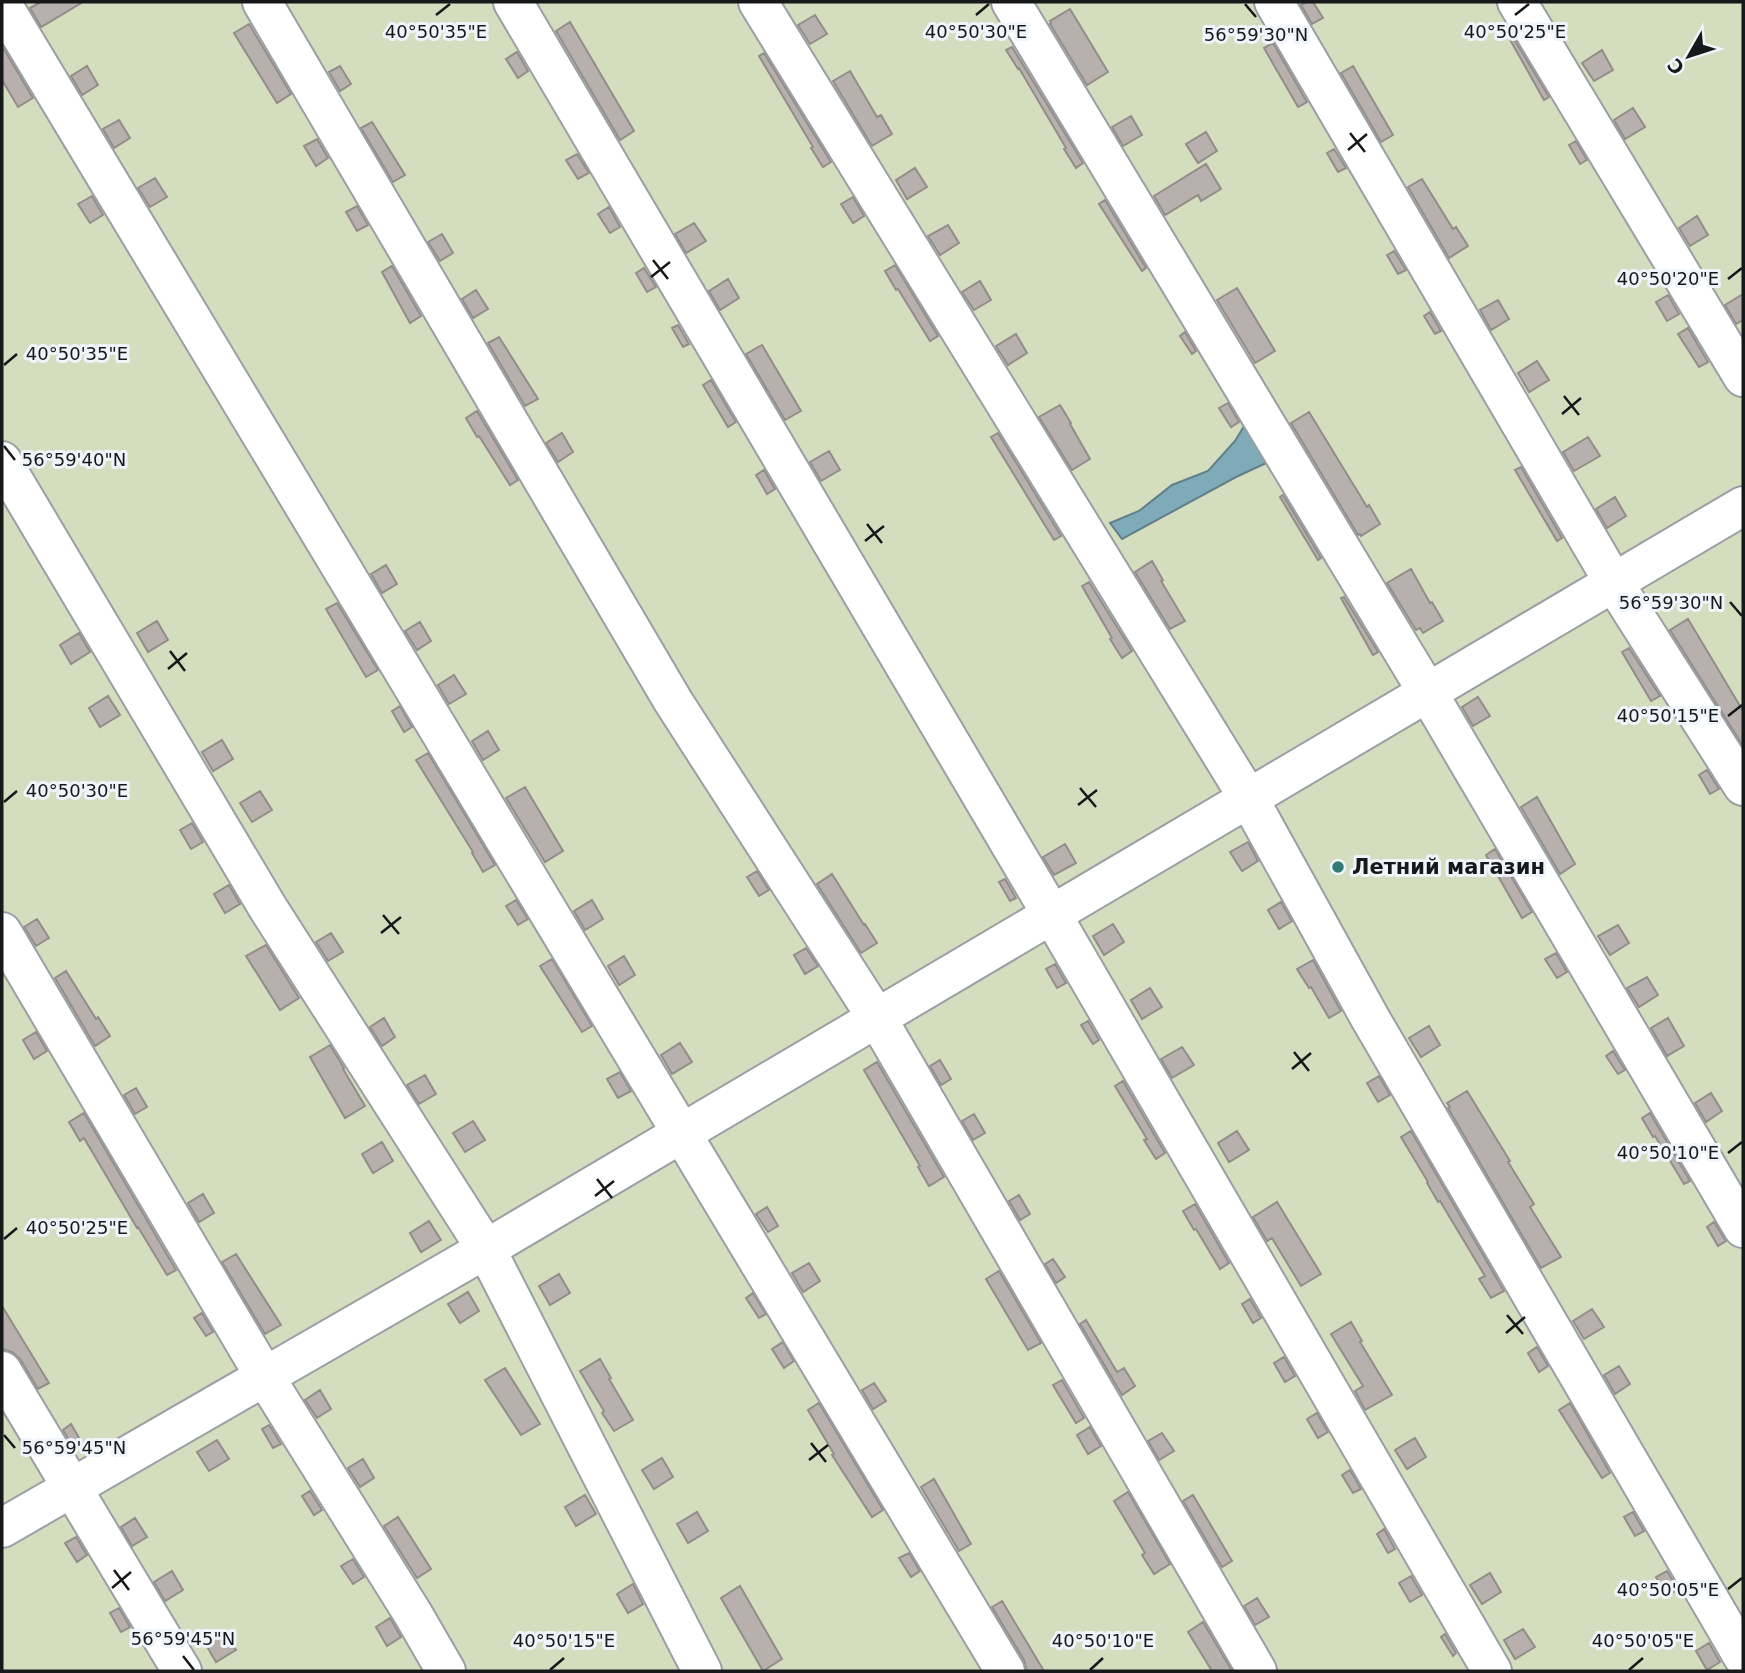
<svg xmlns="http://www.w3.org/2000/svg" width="1745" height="1673" font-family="'DejaVu Sans',sans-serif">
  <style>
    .green { fill: #d5ddbf }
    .water { fill: #7fabb8; stroke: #607f89; stroke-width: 2 }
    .building { fill: #b7b0ac; stroke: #938d89; stroke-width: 2 }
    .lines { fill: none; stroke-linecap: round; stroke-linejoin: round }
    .minor-casing { stroke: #9a9fa4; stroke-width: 42 }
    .minor { stroke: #fff; stroke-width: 38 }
    .ticks { fill: none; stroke: #16181a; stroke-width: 2.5 }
    .poi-dot { fill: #327a74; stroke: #eff5fa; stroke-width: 2.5 }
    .labels { text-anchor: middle; stroke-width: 6; stroke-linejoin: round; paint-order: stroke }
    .poi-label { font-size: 21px; font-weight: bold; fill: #16181a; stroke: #eff5fa; text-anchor: start }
    .ticks-label { font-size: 18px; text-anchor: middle; fill: #16181a; stroke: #eff5fa; stroke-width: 6; stroke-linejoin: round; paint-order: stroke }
  </style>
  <rect width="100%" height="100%" fill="#e2e7ed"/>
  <path class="green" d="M2,2H1743V1671H2Z"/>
  <path class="water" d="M1246,423L1273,460L1236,477L1122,539L1110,523L1139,511L1172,485L1208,471L1235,441Z"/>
  <path class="building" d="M41,2H83L41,27L30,8Z
    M1307,2H1313L1323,18L1312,24L1301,5Z
    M1070,9L1108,72L1087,85L1050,24L1051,23L1050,21Z
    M815,15L827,34L810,44L798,25Z
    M570,22L634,131L620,140L556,31Z
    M249,24L291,94L277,103L234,33Z
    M1511,34L1549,97L1544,100L1508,36Z
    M1273,43L1307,102L1298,107L1264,48Z
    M2,46L33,98L18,107L2,80Z
    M1012,47L1083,163L1076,168L1064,149L1066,148L1019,68L1018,69L1006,50Z
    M1602,50L1613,70L1594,81L1582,63Z
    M517,52L528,71L518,78L506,59Z
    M764,53L831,162L823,167L811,148L813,147L759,56Z
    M87,66L98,85L82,95L71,76Z
    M340,66L351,84L340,91L329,72Z
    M1353,66L1393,135L1381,142L1341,73Z
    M850,71L877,117L881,115L892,134L872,146L833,81Z
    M1633,108L1645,127L1625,139L1614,120Z
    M1131,116L1142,135L1123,146L1112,127Z
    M119,120L130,138L114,148L103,129Z
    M372,122L405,175L393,182L361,128Z
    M1206,132L1217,151L1198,163L1186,144Z
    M317,139L328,158L316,166L304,146Z
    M1576,141L1587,160L1580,164L1569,145Z
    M1334,149L1346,168L1338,172L1327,153Z
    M577,154L589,173L578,179L566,160Z
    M1206,164L1221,189L1201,201L1198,195L1165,215L1154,196Z
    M915,168L927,187L907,199L896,180Z
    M155,178L167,197L150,207L138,188Z
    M1422,179L1453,229L1456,227L1468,246L1449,258L1408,187Z
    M92,196L103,215L90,223L78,204Z
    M853,197L864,216L853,223L841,204Z
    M1105,200L1146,268L1142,271L1099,204Z
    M357,206L368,225L357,231L346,212Z
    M609,207L620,227L610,233L598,214Z
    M1697,216L1708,235L1690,246L1679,228Z
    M694,223L706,241L686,253L675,234Z
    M948,225L959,243L940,255L928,236Z
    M442,234L453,253L440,261L428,242Z
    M1394,251L1406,270L1398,274L1387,255Z
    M895,265L938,336L930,341L898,289L896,290L885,271Z
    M392,266L421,316L410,323L382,272Z
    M644,268L656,287L647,292L636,273Z
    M728,279L739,298L720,310L709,291Z
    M980,281L991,300L974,310L962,292Z
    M1237,288L1275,351L1255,363L1217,300Z
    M476,290L488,309L473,318L462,299Z
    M1743,294V320L1736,324L1725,305Z
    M1668,295L1679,314L1667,321L1656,302Z
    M1498,300L1509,319L1491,330L1480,310Z
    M1430,312L1441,331L1435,334L1424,316Z
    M678,325L689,344L683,347L672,328Z
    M1688,328L1708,362L1699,367L1678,334Z
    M1185,332L1196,351L1192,354L1180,336Z
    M1016,334L1027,353L1008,365L996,346Z
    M499,337L538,399L525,406L488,343Z
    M762,345L801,411L785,420L746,354Z
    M1537,361L1549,380L1529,392L1518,373Z
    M711,380L736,422L728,427L703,385Z
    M1228,403L1239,422L1231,427L1219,408Z
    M1060,405L1071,423L1070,424L1090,459L1072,470L1039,417Z
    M477,411L518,480L510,485L479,436L477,437L466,418Z
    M1309,412L1367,507L1369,505L1380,524L1361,536L1360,534L1358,535L1291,423Z
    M562,433L573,452L558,462L546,443Z
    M998,433L1061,536L1054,540L991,437Z
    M1588,437L1600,456L1574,471L1563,452Z
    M829,451L840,470L821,481L810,462Z
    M1521,467L1562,538L1557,541L1515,470Z
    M764,470L775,489L767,494L756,475Z
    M1283,495L1321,558L1318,560L1280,497Z
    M1615,497L1626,516L1607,528L1596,509Z
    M1152,561L1163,580L1161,581L1185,621L1170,629L1135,572Z
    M386,565L397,584L382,593L371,574Z
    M1411,569L1430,603L1432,602L1443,621L1423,633L1420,628L1416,630L1387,583Z
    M1089,582L1132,651L1122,658L1110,639L1112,638L1082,586Z
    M1344,597L1378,652L1373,655L1341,598Z
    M337,603L378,670L366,677L326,609Z
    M1688,619L1743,711V746L1670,630Z
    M157,621L168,640L148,652L137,633Z
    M420,622L431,641L417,650L405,631Z
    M79,633L90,652L71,664L60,645Z
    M1629,648L1660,696L1651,701L1622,652Z
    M454,675L466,694L449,704L438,685Z
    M108,696L120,715L100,727L89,708Z
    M1478,697L1490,716L1473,726L1462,707Z
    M400,706L412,727L404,732L392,711Z
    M488,731L499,750L483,760L472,741Z
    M222,740L233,759L213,771L202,752Z
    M428,753L495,865L483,872L472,853L473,852L416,760Z
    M1707,770L1719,789L1710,794L1699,775Z
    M525,787L563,851L545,862L506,798Z
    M260,791L272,810L252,822L240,803Z
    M1537,797L1575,864L1560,874L1521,807Z
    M192,823L203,842L191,849L180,830Z
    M1248,842L1258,861L1242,871L1230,852Z
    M1065,844L1076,863L1054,875L1043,857Z
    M1495,849L1532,912L1522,918L1486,855Z
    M757,871L769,890L759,896L747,877Z
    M832,874L864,925L865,924L877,943L861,953L817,884Z
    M1005,879L1016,898L1010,901L999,882Z
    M229,885L240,904L225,913L214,894Z
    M516,900L528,919L518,925L506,906Z
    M592,900L603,919L585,930L574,911Z
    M1281,902L1292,921L1279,929L1268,910Z
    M37,919L49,938L36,946L24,927Z
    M1113,924L1124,942L1104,955L1093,936Z
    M1618,925L1629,943L1610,955L1598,936Z
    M331,933L343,952L328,961L316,942Z
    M266,945L299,998L280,1010L246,956Z
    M806,948L818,966L805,974L794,955Z
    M1556,953L1567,972L1557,978L1545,959Z
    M624,956L635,975L619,985L608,966Z
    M552,959L592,1026L582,1032L540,966Z
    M1313,960L1341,1011L1329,1018L1311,987L1309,988L1297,969Z
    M1055,964L1066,983L1057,988L1046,969Z
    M66,971L96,1019L98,1017L110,1036L95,1046L55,978Z
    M1647,977L1658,995L1639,1007L1627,988Z
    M1150,988L1162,1007L1142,1019L1131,1000Z
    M384,1018L395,1037L382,1046L370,1027Z
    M1668,1018L1684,1046L1667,1056L1651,1028Z
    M1088,1021L1099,1040L1093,1044L1081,1025Z
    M1429,1026L1440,1045L1421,1057L1409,1038Z
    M36,1032L47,1051L34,1059L23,1040Z
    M680,1043L692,1062L672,1074L661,1055Z
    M330,1045L344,1068L343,1069L365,1106L345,1118L310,1057Z
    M1182,1047L1194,1065L1172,1078L1161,1059Z
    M1613,1051L1625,1070L1618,1074L1606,1056Z
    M940,1060L951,1079L941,1085L930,1066Z
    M877,1062L944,1177L929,1186L918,1167L920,1166L864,1070Z
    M620,1072L631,1091L618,1098L607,1079Z
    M425,1075L436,1094L419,1104L407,1085Z
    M1379,1076L1390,1095L1378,1102L1367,1083Z
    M1123,1081L1165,1153L1156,1159L1144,1140L1147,1139L1115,1086Z
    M136,1088L147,1107L135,1114L124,1095Z
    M1467,1091L1510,1161L1508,1162L1534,1204L1530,1207L1561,1257L1541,1268L1448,1108L1450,1107L1447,1103Z
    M1711,1093L1722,1111L1706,1122L1695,1103Z
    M84,1113L176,1270L167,1275L138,1227L137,1228L84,1138L80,1141L69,1122Z
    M1650,1113L1690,1181L1684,1184L1655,1136L1653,1137L1642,1118Z
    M974,1114L985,1133L973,1140L962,1121Z
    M473,1121L485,1140L465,1152L453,1133Z
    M1237,1131L1249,1150L1229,1162L1218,1143Z
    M1411,1131L1504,1291L1491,1298L1479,1279L1485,1276L1440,1201L1438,1202L1427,1183L1428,1182L1401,1137Z
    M382,1142L393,1161L373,1173L362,1154Z
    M203,1194L214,1213L199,1222L188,1203Z
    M1019,1195L1030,1214L1020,1220L1009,1201Z
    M1277,1202L1321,1274L1301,1286L1272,1238L1267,1241L1253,1217Z
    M1195,1204L1229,1263L1220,1269L1196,1229L1194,1230L1183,1211Z
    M767,1207L778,1226L768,1232L756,1214Z
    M429,1221L441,1240L421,1252L410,1233Z
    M1714,1222L1726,1241L1718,1246L1707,1227Z
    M236,1254L281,1325L265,1334L222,1262Z
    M1053,1259L1065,1277L1056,1283L1045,1264Z
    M809,1263L820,1281L803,1292L792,1273Z
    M999,1271L1041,1343L1028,1350L986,1279Z
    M559,1274L570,1293L550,1305L539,1286Z
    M468,1292L479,1311L460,1323L448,1304Z
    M753,1293L766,1314L759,1318L746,1298Z
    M1250,1299L1261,1318L1253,1323L1242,1304Z
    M2,1306L49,1383L38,1389L20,1359L12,1352L2,1349Z
    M1592,1309L1604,1327L1584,1339L1573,1321Z
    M202,1313L213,1332L206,1336L194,1318Z
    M1086,1320L1117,1372L1124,1368L1135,1386L1122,1395L1080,1324Z
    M1351,1322L1362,1341L1360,1342L1392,1395L1365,1410L1355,1391L1363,1386L1331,1334Z
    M783,1342L794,1361L784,1368L772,1349Z
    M1537,1347L1548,1366L1539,1372L1528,1353Z
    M1284,1357L1295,1376L1285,1382L1274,1363Z
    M600,1359L611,1378L609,1379L633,1420L614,1431L602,1413L604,1411L580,1371Z
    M1619,1366L1630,1384L1615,1394L1604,1375Z
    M505,1368L540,1424L521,1435L485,1380Z
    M1062,1380L1084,1418L1076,1423L1053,1385Z
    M874,1383L886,1401L873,1409L862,1390Z
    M320,1390L331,1409L317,1418L305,1400Z
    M819,1403L883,1510L872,1517L832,1455L834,1454L808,1410Z
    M1570,1403L1610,1473L1602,1478L1559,1410Z
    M1317,1413L1328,1432L1318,1438L1307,1419Z
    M71,1424L82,1443L74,1448L63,1430Z
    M269,1425L281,1444L273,1448L262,1429Z
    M1090,1427L1101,1446L1088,1454L1077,1435Z
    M1162,1433L1174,1451L1159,1460L1148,1441Z
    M1415,1438L1426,1457L1407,1469L1395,1450Z
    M217,1440L229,1459L209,1471L197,1452Z
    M662,1458L673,1477L654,1489L642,1470Z
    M363,1459L374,1478L360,1487L348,1468Z
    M1350,1470L1361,1489L1353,1493L1342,1475Z
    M934,1479L971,1544L959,1551L921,1487Z
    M310,1491L322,1510L314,1515L302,1496Z
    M1128,1492L1170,1564L1154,1574L1142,1555L1145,1553L1114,1501Z
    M585,1495L596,1514L576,1526L565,1507Z
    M1193,1495L1232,1561L1222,1567L1183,1501Z
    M697,1512L708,1531L688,1543L677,1524Z
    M1633,1512L1644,1531L1635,1536L1624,1517Z
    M398,1517L431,1569L417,1578L384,1526Z
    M135,1518L147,1537L132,1546L121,1527Z
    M1384,1529L1395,1549L1388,1553L1377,1534Z
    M76,1537L87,1555L77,1562L65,1543Z
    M909,1553L920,1571L911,1577L899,1558Z
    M353,1559L364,1577L353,1584L341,1566Z
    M172,1571L183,1590L165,1601L154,1582Z
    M1667,1571L1678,1589L1668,1596L1656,1577Z
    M1490,1573L1501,1592L1482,1604L1470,1585Z
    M1411,1576L1422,1595L1410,1602L1399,1583Z
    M633,1584L643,1604L628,1613L617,1594Z
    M740,1586L782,1659L763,1671L721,1598Z
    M1257,1598L1269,1617L1255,1625L1244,1606Z
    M1002,1601L1044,1671H1027L1024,1660L992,1607Z
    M119,1608L130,1627L121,1632L110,1613Z
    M390,1618L401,1637L387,1646L376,1627Z
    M1203,1622L1232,1671H1212L1188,1632Z
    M1523,1629L1535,1647L1515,1659L1504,1640Z
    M224,1631L236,1650L216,1662L205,1643Z
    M1445,1634L1456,1653L1453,1656L1441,1637Z
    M1709,1643L1720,1662L1707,1670L1696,1651Z"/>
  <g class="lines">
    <g class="minor-casing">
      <path id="minor" d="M262,2L673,701L877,1018L1257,1671
        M513,2L1052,915L1492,1671
        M758,2L1249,799L1370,1018L1743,1657
        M1011,2L1428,693L1743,1228
        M1274,2L1614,583L1743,786
        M1517,2L1743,377
        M2,4C336,560 673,1115 1005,1671
        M2,461L268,908L486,1249L2,1528
        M2,932L265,1377L413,1614L446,1671
        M2,1371L182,1671
        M702,1671L486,1249L1743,506"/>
    </g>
    <use href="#minor" class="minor"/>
  </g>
  <path class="ticks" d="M1245,4L1256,17M436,15L450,4M976,15L989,4M1515,15L1529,4M1350,133L1365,152M1348,150L1367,134M653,260L668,279M651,277L670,262M1728,279L1742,268M4,365L17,354M1564,396L1579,415M1562,414L1581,398M4,446L15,460M867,524L882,543M865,541L884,526M1730,602L1742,616M170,651L185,671M168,669L187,653M1728,716L1742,705M1080,788L1096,807M4,802L17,791M1078,805L1097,790M383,915L399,934M381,933L401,917M1294,1052L1309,1071M1292,1069L1311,1053M1728,1153L1742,1142M597,1179L612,1198M595,1196L614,1181M4,1239L17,1228M1507,1315L1523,1334M1506,1333L1525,1317M4,1435L15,1448M811,1443L826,1462M809,1460L828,1445M114,1570L129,1590M112,1588L131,1572M1728,1589L1742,1578M183,1656L194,1670M550,1670L564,1658M1090,1670L1103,1658M1629,1670L1643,1658"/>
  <circle class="poi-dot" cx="1338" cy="867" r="7"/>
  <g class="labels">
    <g class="poi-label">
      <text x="1352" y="874">Летний магазин</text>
    </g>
  </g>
  <g class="ticks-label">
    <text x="436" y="38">40°50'35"E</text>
    <text x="976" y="38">40°50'30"E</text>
    <text x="1515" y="38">40°50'25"E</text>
    <text x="1256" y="41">56°59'30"N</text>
    <text x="1668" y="285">40°50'20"E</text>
    <text x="77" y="360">40°50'35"E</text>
    <text x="74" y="466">56°59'40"N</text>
    <text x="1671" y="609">56°59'30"N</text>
    <text x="1668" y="722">40°50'15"E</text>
    <text x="77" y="797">40°50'30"E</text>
    <text x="1668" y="1159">40°50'10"E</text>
    <text x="77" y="1234">40°50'25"E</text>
    <text x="74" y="1454">56°59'45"N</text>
    <text x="1668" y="1596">40°50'05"E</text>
    <text x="183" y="1645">56°59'45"N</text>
    <text x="564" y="1647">40°50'15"E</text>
    <text x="1103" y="1647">40°50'10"E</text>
    <text x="1643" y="1647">40°50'05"E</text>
  </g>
  <rect width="1745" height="1673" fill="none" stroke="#16181a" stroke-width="7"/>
  <g transform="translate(1689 56) rotate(231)" stroke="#eff5fa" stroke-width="5" paint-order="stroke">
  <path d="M0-5L12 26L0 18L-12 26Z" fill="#16181a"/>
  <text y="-10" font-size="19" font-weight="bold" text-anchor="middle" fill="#16181a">С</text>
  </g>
</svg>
